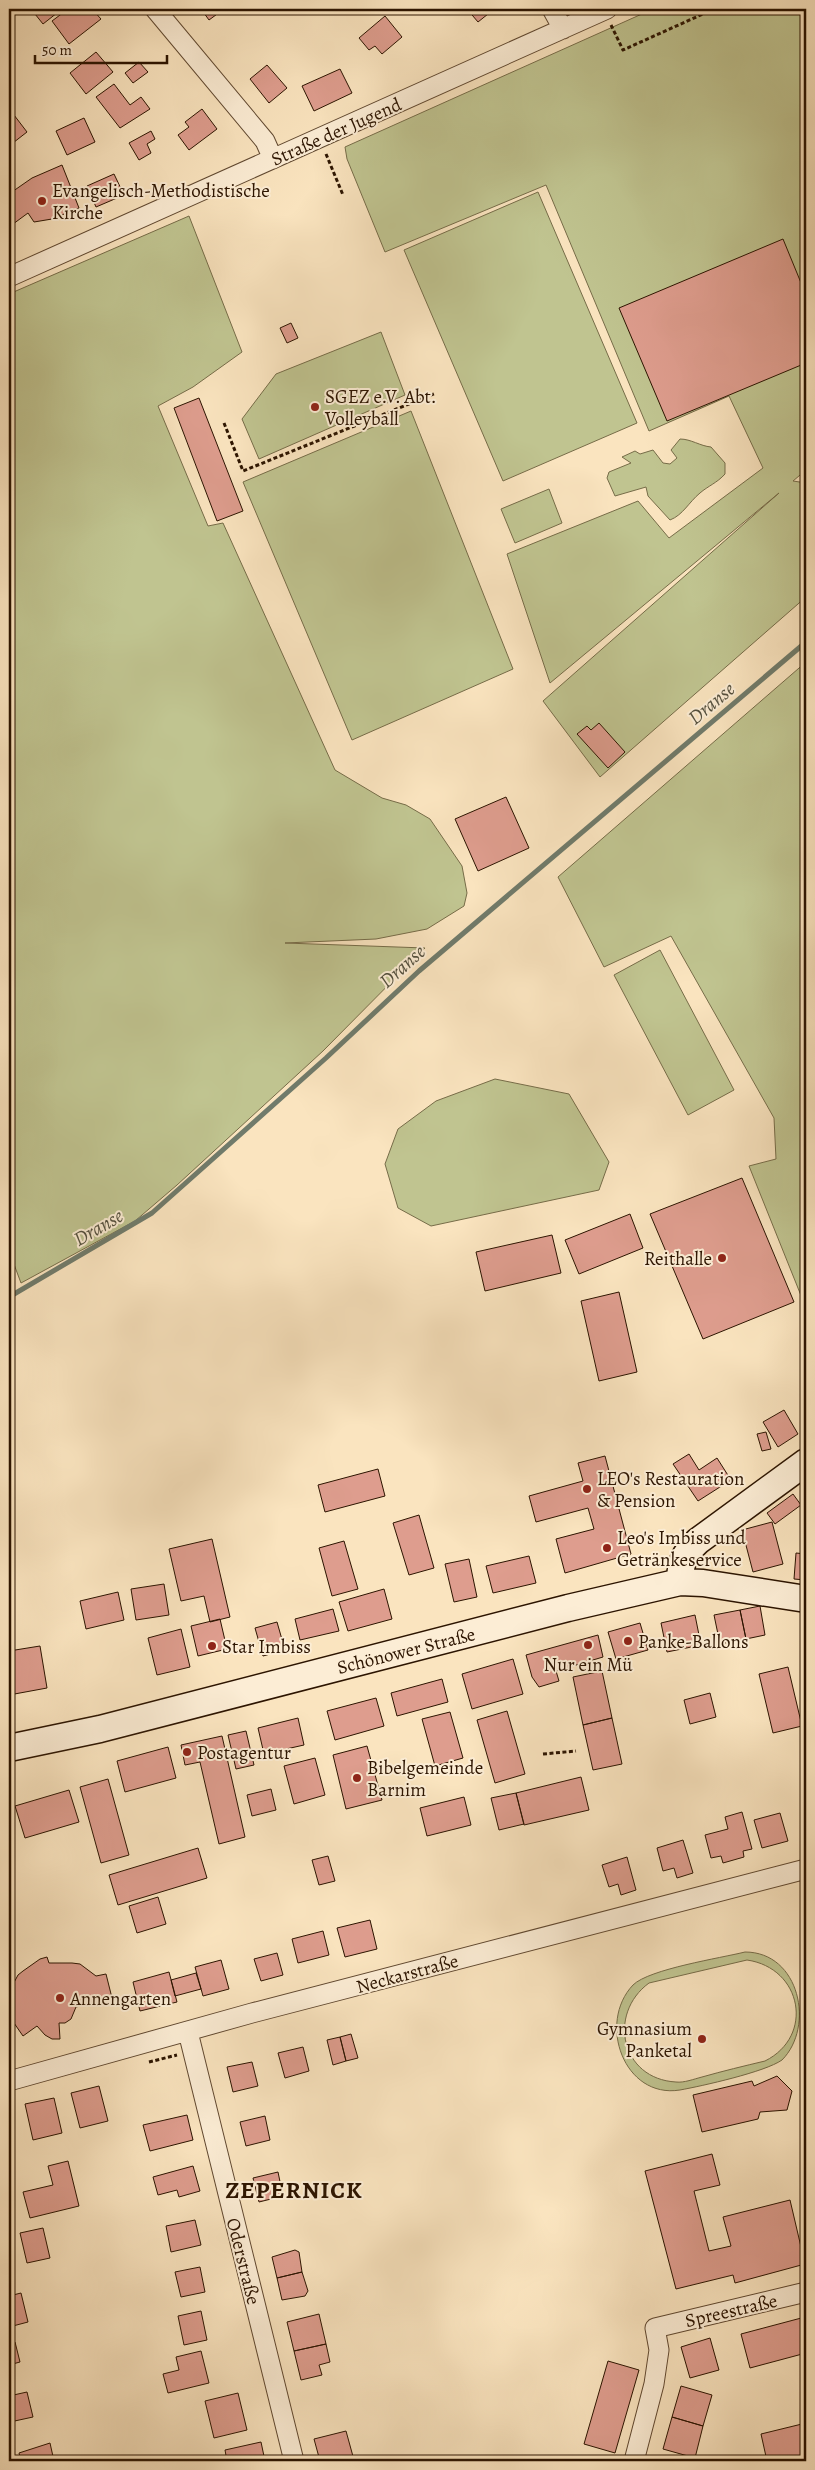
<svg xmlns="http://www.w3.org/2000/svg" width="815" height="2470" font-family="Alegreya,serif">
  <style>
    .green { fill: #c0c490; stroke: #766c48; fill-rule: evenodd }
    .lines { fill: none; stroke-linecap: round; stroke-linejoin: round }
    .stream { stroke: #707b6b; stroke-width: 5 }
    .building { fill: #de9d8e; stroke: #2c1400 }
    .street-casing { stroke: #604830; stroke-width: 21 }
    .secondary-casing { stroke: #2c1400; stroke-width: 29 }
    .path { stroke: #2c1400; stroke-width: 3; stroke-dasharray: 4 2.5; stroke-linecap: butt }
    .street { stroke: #fcedd5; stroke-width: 19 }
    .secondary { stroke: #fcedd5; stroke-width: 26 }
    .poi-dot { fill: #8f2418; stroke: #fcedd5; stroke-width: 2 }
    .labels { text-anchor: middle; stroke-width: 4; stroke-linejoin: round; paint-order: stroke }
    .street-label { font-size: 19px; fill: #2c1400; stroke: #fcedd5 }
    .poi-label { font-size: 19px; fill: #2c1400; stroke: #fcedd5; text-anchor: start }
    .water-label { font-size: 20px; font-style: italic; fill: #54503e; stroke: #fcedd5 }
    .district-label { font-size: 24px; font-weight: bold; letter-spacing: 1px; fill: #2c1400; stroke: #fcedd5 }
  </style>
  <rect width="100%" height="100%" fill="#fae4bf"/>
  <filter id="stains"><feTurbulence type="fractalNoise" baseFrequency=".004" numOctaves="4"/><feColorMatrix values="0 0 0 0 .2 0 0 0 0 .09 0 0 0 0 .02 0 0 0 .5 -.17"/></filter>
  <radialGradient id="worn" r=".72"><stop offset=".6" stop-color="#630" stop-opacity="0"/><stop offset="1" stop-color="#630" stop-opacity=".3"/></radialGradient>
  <path class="green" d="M653,9H802L806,18V470L793,481L806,483V597L600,777L543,701L779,493L550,683L507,554L638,501L669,538L763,468L729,396L649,431L546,185L385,252L347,159L345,147Z
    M538,192L637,423L503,481L404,250Z
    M189,216L242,352L193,387L158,406L208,526L223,523L335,770L382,798L406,805L430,819L462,866L467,893L464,906L427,929L376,939L285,943L425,948L323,1051L177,1185L135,1221L21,1283L9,1251V294Z
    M381,332L405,395L259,459L242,419L276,374Z
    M411,411L513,669L352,740L243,482Z
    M680,439C691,439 700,446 711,447L725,463V474C717,483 708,486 700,493C689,502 683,515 670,520L648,496L646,487L615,496L607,478L609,472L631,463L622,457L635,451L640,454L653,450L663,463L670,464L677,458L671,450Z
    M549,489L562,523L515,543L501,509Z
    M806,662V1308L749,1166L776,1159L774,1118L671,936L604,967L558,877Z
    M660,950L734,1090L688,1115L614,975Z
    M495,1079L569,1094L609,1162L599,1190L431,1226L398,1208L385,1164L398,1129L436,1101Z
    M745,1952C800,1952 815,2027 782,2060C765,2072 702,2086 680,2090C624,2099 597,2023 633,1985C649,1969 721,1958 745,1952ZM747,1960C802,1968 815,2036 765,2061C744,2066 723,2071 702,2077C694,2079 684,2083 676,2082C621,2079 607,2014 649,1983Z"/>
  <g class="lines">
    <path class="stream" d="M9,1297L152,1213L326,1058L419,971L806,642"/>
  </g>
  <path class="building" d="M31,9H62L43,24Z
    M68,9H92L101,19L69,44L52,21Z
    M201,9H224L209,20Z
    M467,9H492L493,10L478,22Z
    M385,16L402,37L382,54L375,46L369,50L359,38Z
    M96,52L113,72L86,94L70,73Z
    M139,62L148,72L133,83L125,73Z
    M267,65L287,88L269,103L250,79Z
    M340,69L352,93L314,111L302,86Z
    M114,84L130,105L141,97L150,109L120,128L96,97Z
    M202,109L217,129L189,150L178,135L189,127L185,122Z
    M14,115L27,132L9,146V119Z
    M84,118L95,142L67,155L56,131Z
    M151,131L155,139L147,144L151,153L139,160L129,143Z
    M62,165L79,208L52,219L34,222L28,213L9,227V194L32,178Z
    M114,174L124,195L96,207L87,186Z
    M783,239L806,295V363L667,421L619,308Z
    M291,323L298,338L287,343L280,328Z
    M199,398L243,511L217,521L174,408Z
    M599,723L625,752L608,768L577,734L587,726L591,730Z
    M506,797L529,848L478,871L455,819Z
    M742,1178L794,1302L703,1339L650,1214Z
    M630,1214L643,1248L579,1274L565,1240Z
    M552,1235L561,1273L485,1291L476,1252Z
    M619,1292L637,1372L599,1381L581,1301Z
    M784,1410L798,1434L778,1447L763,1422Z
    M766,1432L771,1449L762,1451L757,1434Z
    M689,1454L699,1470L717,1458L731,1480L698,1501L673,1464Z
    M605,1456L631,1554L565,1573L556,1539L594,1529L588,1508L536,1522L529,1496L583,1481L578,1463Z
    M378,1469L385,1496L325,1512L318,1485Z
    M793,1494L801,1505L775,1524L767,1513Z
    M419,1515L434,1568L409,1575L393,1523Z
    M772,1522L783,1564L753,1572L742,1530Z
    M212,1539L230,1617L210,1622L204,1596L181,1601L169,1549Z
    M344,1541L358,1589L332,1596L319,1548Z
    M796,1553L806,1554V1580L794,1579Z
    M529,1556L536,1583L493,1593L486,1566Z
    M469,1559L477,1597L454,1602L445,1564Z
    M164,1584L169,1615L136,1620L131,1589Z
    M384,1589L392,1619L348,1631L339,1602Z
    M118,1592L124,1620L86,1629L80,1601Z
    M760,1606L765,1635L746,1639L740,1610Z
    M333,1609L339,1631L300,1640L295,1619Z
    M740,1610L746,1639L720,1644L714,1615Z
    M695,1615L701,1645L667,1652L661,1623Z
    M220,1619L227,1649L198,1656L191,1626Z
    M277,1622L285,1650L263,1656L255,1628Z
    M640,1623L648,1650L616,1659L608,1632Z
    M804,1627L806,1628V1656L801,1655Z
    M181,1629L190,1667L157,1675L148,1638Z
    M598,1635L603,1657L556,1671L559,1681L539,1687L532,1677L526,1655Z
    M40,1646L47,1688L9,1695V1651Z
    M513,1659L523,1694L472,1709L462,1674Z
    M788,1667L802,1726L773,1733L759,1674Z
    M602,1671L612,1718L583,1725L573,1677Z
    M442,1679L448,1702L397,1716L391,1693Z
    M710,1693L716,1717L690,1724L684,1700Z
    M376,1698L384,1726L335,1740L327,1711Z
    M507,1711L525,1774L495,1783L477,1720Z
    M450,1712L463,1758L435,1766L422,1719Z
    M298,1718L304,1745L264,1754L258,1728Z
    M612,1718L622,1764L593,1770L583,1725Z
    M246,1731L254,1765L236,1769L228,1735Z
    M222,1736L245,1837L219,1844L200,1762L185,1765L181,1745Z
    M367,1746L382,1800L346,1809L333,1755Z
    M168,1747L176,1778L125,1792L117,1761Z
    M315,1758L325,1795L294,1804L284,1766Z
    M581,1777L589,1810L524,1825L516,1793Z
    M108,1779L129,1855L101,1863L80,1787Z
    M271,1789L276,1810L252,1816L247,1795Z
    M69,1790L79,1822L25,1838L15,1806Z
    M516,1793L524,1824L499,1830L491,1798Z
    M464,1797L471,1825L427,1836L420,1808Z
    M742,1812L752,1849L743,1851L744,1857L723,1863L721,1856L711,1858L705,1835L728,1829L725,1817Z
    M780,1813L788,1841L762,1848L754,1820Z
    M683,1840L693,1873L677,1878L674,1868L663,1871L657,1848Z
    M198,1848L207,1878L118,1905L109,1875Z
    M328,1856L335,1881L319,1885L312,1860Z
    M627,1857L636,1890L621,1895L618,1884L609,1887L602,1865Z
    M158,1897L166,1924L137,1933L129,1906Z
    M370,1920L377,1949L345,1957L337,1928Z
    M323,1931L329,1955L298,1963L292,1939Z
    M277,1953L283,1975L261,1981L254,1959Z
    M47,1957L49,1963H72L80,1964L96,1976L106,1974L112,1998L76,2007L71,2019L65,2023H59L60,2039H52L45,2035L37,2026L23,2036L14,2023L12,2013L14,2000L9,1999L10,1990L18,1975L23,1971L40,1959Z
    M221,1960L229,1989L203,1996L195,1967Z
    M169,1972L177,2002L140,2011L133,1982Z
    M196,1973L201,1989L175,1996L171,1980Z
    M351,2034L358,2058L346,2061L340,2037Z
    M340,2037L346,2061L333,2065L327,2040Z
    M303,2047L309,2071L285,2078L278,2053Z
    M252,2062L258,2086L233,2092L227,2067Z
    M777,2076L792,2091L787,2110L760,2112L758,2119L702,2132L693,2095L752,2081L754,2086Z
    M99,2086L108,2121L80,2128L71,2093Z
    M54,2098L62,2133L33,2140L25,2104Z
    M187,2115L193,2140L150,2151L143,2125Z
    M265,2116L270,2140L246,2146L240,2122Z
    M712,2154L720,2185L694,2191L709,2251L731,2246L723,2217L790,2200L805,2264L735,2283L733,2275L676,2289L645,2171Z
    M68,2161L79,2206L30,2218L23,2192L53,2185L48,2166Z
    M193,2166L200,2191L179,2197L177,2190L158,2195L153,2177Z
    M278,2172L283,2196L259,2202L253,2178Z
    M195,2220L201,2245L171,2252L166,2226Z
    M43,2228L50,2258L27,2263L20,2233Z
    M295,2250L299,2252L302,2272L277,2278L272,2257Z
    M200,2267L205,2292L181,2297L175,2272Z
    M302,2272L308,2291L305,2296L282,2300L277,2278Z
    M21,2293L28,2322L9,2327V2296Z
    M201,2311L207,2340L184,2345L178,2316Z
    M319,2314L326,2344L294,2351L287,2322Z
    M805,2317L806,2353L750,2368L741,2334Z
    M710,2338L719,2370L690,2378L681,2347Z
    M15,2342L20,2362L9,2365V2343Z
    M326,2344L330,2362L319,2365L322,2375L301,2380L294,2351Z
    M201,2351L209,2383L168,2393L163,2374L179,2370L176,2357Z
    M608,2361L639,2370L615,2453L584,2444Z
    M681,2386L712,2395L703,2426L672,2417Z
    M27,2392L33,2417L10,2422L9,2396Z
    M238,2393L247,2430L214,2438L205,2401Z
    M672,2417L703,2426L695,2458L663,2449Z
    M806,2423V2459L767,2461L761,2434Z
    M346,2431L354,2460L320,2461L314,2439Z
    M261,2442L265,2461H227L225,2450Z
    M50,2443L54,2461H21L19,2453Z"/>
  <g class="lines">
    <g class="street-casing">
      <path id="street" d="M155,9L265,141L273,159
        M552,9L563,29
        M9,277L607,9
        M188,2032L294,2461
        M9,2081L252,2013L806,1869
        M634,2461L654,2384L659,2350L655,2328L806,2292"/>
    </g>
    <g class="secondary-casing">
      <path id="secondary" d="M680,1582C680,1563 684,1554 698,1541L806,1462
        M9,1748L100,1729L568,1608L680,1582L703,1583L806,1599"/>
    </g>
    <path class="path" d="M804,9L806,14
      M611,25L623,50L714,9
      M326,154L343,195
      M224,423L243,471L436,393
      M543,1754L576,1751
      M149,2062L177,2055"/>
    <use href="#street" class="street"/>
    <use href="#secondary" class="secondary"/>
  </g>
  <g class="poi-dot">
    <circle cx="42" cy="201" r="5"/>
    <circle cx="315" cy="407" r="5"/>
    <circle cx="722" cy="1258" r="5"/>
    <circle cx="587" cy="1489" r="5"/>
    <circle cx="607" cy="1548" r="5"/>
    <circle cx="628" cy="1641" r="5"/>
    <circle cx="588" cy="1645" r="5"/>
    <circle cx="212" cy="1646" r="5"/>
    <circle cx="187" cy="1752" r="5"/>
    <circle cx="357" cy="1778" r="5"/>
    <circle cx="60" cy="1998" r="5"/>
    <circle cx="702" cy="2039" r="5"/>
  </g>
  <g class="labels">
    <g class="street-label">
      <text transform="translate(336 131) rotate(-24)" y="7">Straße der Jugend</text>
      <text transform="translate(406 1650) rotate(-14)" y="7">Schönower Straße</text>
      <text transform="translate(407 1973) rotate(-15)" y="7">Neckarstraße</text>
      <text transform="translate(244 2261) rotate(76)" y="7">Oderstraße</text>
      <text transform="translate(731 2310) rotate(-13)" y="7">Spreestraße</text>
    </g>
    <g class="poi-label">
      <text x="52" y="197">Evangelisch-Methodistische<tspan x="52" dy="22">Kirche</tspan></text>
      <text x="325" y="403">SGEZ e.V. Abt.<tspan x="325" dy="22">Volleyball</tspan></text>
      <text x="712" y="1265" text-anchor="end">Reithalle</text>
      <text x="597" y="1485">LEO's Restauration<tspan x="597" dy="22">&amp; Pension</tspan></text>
      <text x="617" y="1544">Leo's Imbiss und<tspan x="617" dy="22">Getränkeservice</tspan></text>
      <text x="638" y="1648">Panke-Ballons</text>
      <text x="222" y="1653">Star Imbiss</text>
      <text x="588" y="1671" text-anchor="middle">Nur ein Mü</text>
      <text x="197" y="1759">Postagentur</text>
      <text x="367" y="1774">Bibelgemeinde<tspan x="367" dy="22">Barnim</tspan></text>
      <text x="70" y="2005">Annengarten</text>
      <text x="692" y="2035" text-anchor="end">Gymnasium<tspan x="692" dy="22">Panketal</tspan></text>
    </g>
    <g class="water-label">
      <text transform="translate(711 703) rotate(-40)" y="7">Dranse</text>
      <text transform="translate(402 966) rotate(-42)" y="7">Dranse</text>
      <text transform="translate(98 1227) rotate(-30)" y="7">Dranse</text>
    </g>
    <g class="district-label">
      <text x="294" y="2198">ZEPERNICK</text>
    </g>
  </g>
  <rect width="815" height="2470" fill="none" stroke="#fae4bf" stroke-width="30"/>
  <rect x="10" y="10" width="795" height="2450" fill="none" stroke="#2c1400" stroke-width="2.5"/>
  <rect x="15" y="15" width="785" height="2440" fill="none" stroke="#2c1400"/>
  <path d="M35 55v8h132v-8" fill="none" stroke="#2c1400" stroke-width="2.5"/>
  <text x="42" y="55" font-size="15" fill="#2c1400" stroke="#fcedd5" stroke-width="4" paint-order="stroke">50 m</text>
  <rect width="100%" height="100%" filter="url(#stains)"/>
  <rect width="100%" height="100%" fill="url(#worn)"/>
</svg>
